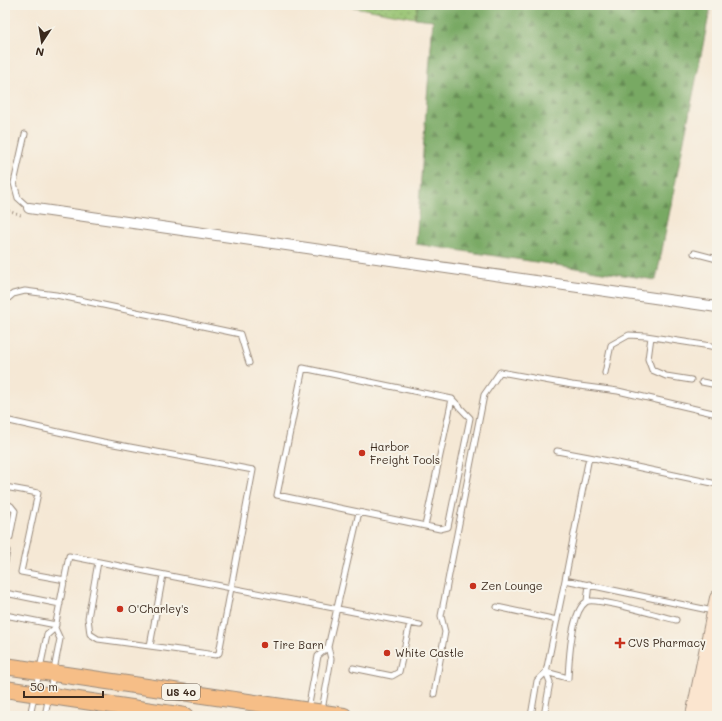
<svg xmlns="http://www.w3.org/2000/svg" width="722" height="721" font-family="Mali,sans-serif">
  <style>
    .grass { fill: url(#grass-dots); stroke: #687648 }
    .forest { fill: url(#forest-firs); stroke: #5a6a40 }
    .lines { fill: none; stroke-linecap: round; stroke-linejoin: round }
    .service-casing { stroke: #98897a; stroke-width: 7 }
    .minor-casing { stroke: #98897a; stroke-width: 12 }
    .secondary-casing { stroke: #98897a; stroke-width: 16 }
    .primary-casing { stroke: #98897a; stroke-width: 18 }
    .path { stroke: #98897a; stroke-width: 2; stroke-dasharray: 1 3; stroke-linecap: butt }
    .service { stroke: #fff; stroke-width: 5 }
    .minor { stroke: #fff; stroke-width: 10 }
    .secondary { stroke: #fbe5cf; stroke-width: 14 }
    .primary { stroke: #f6be87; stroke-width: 16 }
    .poi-dot { fill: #c8321e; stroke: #f7f3e8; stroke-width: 1.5 }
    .labels { text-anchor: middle; stroke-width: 4; stroke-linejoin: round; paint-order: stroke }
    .shield { fill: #f7f3e8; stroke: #73665b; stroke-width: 1 }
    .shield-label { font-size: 10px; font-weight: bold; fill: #3b2a1e }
    .poi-label { font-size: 11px; fill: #3b2a1e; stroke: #f7f3e8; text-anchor: start }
  </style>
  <defs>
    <pattern id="grass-dots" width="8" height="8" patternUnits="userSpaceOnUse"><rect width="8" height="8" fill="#96c371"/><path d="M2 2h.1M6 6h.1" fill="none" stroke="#7c9f5c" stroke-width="1.8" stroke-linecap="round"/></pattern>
    <pattern id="forest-firs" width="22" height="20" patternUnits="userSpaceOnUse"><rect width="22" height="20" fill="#78a963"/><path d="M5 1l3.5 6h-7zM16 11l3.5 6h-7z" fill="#648a51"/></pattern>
  </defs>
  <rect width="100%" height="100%" fill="#f7f3e8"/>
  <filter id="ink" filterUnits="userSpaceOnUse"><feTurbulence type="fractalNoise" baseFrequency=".025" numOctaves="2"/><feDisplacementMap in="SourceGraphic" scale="8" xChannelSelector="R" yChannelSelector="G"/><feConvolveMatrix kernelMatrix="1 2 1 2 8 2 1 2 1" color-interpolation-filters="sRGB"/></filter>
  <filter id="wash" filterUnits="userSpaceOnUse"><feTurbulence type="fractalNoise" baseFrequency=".012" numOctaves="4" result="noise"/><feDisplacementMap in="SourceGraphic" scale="16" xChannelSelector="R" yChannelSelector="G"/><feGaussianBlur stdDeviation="0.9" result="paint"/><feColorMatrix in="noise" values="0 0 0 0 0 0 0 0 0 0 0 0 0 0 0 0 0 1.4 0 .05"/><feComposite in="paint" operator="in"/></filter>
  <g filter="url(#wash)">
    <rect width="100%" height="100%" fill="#f5e8d5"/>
    <path class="grass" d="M343,5H418L415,18Z"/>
    <path class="forest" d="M418,5H711L656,280L416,244L433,20L415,18Z"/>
  </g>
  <g filter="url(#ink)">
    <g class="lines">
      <g class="service-casing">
        <path id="service" d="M25,134L14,183L18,198L29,208
          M694,253L717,259
          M5,301L13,294L25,291L56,295L240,334L249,363
          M651,337L648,359L652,370L666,376L691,380
          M605,373L611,345L629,335L646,336L717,347
          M702,382L717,385
          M5,420L103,442L253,470L231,588L69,556L55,628L60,639L45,716
          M557,451L589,457
          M5,487L38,493L21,572L65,580
          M5,503L11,506L15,511L10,537
          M425,526L452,399L470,418L448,527L440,529L277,495L303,368L452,399
          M5,562L7,551
          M98,562L88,618L90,634L98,639L216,655L219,653L231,588L420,625
          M565,580L589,457L717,484
          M5,593L60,604
          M587,601L589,584
          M497,607L557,620
          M5,615L56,625
          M150,646L163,575
          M353,668L392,676L399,672L410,623
          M546,672L568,678C569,660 571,612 586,602C594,596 663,617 676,620
          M434,694L445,632L441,616L484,395L500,372L572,385L618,391L717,414
          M308,709L318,656L328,647
          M322,710L331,659L328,647L359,512
          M30,716L47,635L55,628
          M531,716L537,681L546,672L565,580L713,611
          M544,716L550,682L546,672"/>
      </g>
      <g class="minor-casing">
        <path id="minor" d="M29,208L717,307"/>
      </g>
      <g class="secondary-casing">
        <path id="secondary" d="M693,716L717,598
          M706,716L712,686L716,639"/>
      </g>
      <g class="primary-casing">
        <path id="primary" d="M5,666L344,716
          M5,689L185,716"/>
      </g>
      <path class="path" d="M5,209L22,216"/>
      <use href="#service" class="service"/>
      <use href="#minor" class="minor"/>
      <use href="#secondary" class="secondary"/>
      <use href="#primary" class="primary"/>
    </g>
  </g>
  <g class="poi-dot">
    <circle cx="362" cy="453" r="4"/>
    <circle cx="473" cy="586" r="4"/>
    <circle cx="120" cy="609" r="4"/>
    <path d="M618 637h4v4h4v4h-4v4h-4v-4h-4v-4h4z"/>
    <circle cx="265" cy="645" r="4"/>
    <circle cx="387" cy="653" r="4"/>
  </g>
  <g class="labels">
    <rect class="shield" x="162" y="684" width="38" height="16" rx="3"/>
    <g class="shield-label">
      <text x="181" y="696">US 40</text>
    </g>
    <g class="poi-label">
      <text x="370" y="451">Harbor<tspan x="370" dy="13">Freight Tools</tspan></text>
      <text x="481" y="590">Zen Lounge</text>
      <text x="128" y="613">O'Charley's</text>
      <text x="628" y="647">CVS Pharmacy</text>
      <text x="273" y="649">Tire Barn</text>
      <text x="395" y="657">White Castle</text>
    </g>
  </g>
  <rect width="722" height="721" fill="none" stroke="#f7f3e8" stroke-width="20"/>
  <g transform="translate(42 42) rotate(192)" stroke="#f7f3e8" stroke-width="3" paint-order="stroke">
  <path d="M0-3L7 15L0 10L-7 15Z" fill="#3b2a1e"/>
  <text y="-6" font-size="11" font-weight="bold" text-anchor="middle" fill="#3b2a1e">N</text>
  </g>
  <path d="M24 691v6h79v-6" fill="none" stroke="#3b2a1e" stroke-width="2"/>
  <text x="30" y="691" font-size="12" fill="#3b2a1e" stroke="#f7f3e8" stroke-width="3" paint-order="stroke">50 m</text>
</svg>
